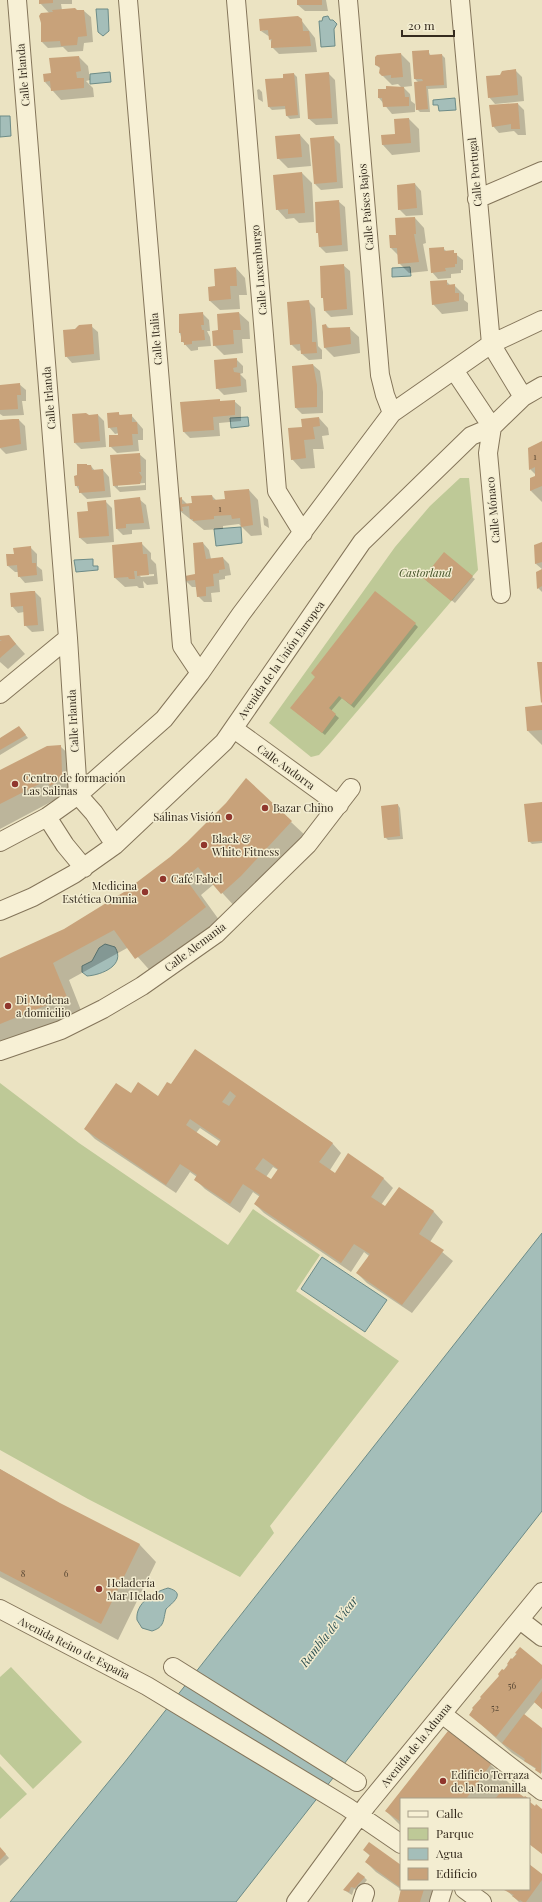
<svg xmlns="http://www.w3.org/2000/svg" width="542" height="1902" font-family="'Playfair Display',serif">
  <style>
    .green { fill: #bec997 }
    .water { fill: #a4beb9; stroke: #6c8b87 }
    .shadow { fill: #0003; fill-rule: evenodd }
    .building { fill: #c8a27a; fill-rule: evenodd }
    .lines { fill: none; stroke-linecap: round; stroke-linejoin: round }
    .minor-casing { stroke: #84755a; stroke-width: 20 }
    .minor { stroke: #f7f0d5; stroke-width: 18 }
    .poi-dot { fill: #90362d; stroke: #f3edd1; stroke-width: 1.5 }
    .labels { text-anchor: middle; stroke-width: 3; stroke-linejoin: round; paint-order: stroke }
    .number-label { font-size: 9px; fill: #5a4935 }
    .street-label { font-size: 11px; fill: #352b1e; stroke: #f3edd1 }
    .park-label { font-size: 11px; font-style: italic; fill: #415025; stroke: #f3edd1 }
    .poi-label { font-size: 11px; fill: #352b1e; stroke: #f3edd1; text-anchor: start }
    .water-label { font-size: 12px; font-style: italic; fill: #2e5254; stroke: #f3edd1 }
  </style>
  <rect width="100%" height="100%" fill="#ebe3c2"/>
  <path class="green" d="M460,478H469L478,570L330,743L319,755L311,757L269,723L395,547L430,506Z
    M0,1083L79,1143L228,1245L253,1209L320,1255L296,1291L399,1361L270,1526L274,1533L240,1577L88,1499L0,1450Z
    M11,1667L82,1742L33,1789L0,1754V1677Z
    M0,1766L27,1794L0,1819Z"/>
  <path class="water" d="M96,9H108L109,31L103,36L98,32Z
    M328,16L330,20H333L337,24L334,29L335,46L321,47L319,21H322L323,17Z
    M110,72L111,82L90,84V74Z
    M455,98L456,110L439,111L438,105H433V100Z
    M0,116H10L11,136L0,137Z
    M410,267L411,276L392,277V268Z
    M248,417L249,426L231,428L230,418Z
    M241,527L242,543L216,546L214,529Z
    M93,559V566H98V570L76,572L74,560Z
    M105,944L115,947C126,965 102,975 87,976L82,972V966L92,961L99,948Z
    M542,1233V1511L236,1902H10L124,1763Z
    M322,1257L387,1300L365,1332L301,1289Z
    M168,1588C187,1593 172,1603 166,1609C163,1620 165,1627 152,1631L142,1628L137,1620C135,1603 154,1592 168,1588Z"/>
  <path class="shadow" d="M40,0H72V4H61L62,10L84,11L91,17L93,42L84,43L83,51L68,52L63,47L48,48L42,42L50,14L40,3Z
    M298,0H326L328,11H305L298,5Z
    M301,20L315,38L317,52L279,54L272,47L270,37L261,31Z
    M428,51L431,56L442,55L445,58L447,88L428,89L430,112H420L417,109L419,83L415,79L413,52Z
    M401,54L410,63L412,86L403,87L410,94L411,101L415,104V112L392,114L379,98L402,88L398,84L392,85L380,73L381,69L376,65Z
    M79,57L88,66L90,80L86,81L93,88L94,97L61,100L45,82L52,74Z
    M515,70L522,77L524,101L495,104L489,97L501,76Z
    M328,73L335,80L338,124L316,125L309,119Z
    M294,74L297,77L300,118L290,119L287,116L286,109L272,110L269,107L284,78Z
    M259,89L262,92L263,102L258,99L257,90Z
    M518,104L524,110L526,135H518L514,131L499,133L493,126Z
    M409,119L419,129L420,152L392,155L383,145L382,136L396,135Z
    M300,135L309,145L311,166L288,168L278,158Z
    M333,137L340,144L343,188L321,190L315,184Z
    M302,173L312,183L314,222L299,223L294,218L286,219L277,209Z
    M415,184L421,191L423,215L406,216L399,209Z
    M338,201L345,207L348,251L326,253L320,247Z
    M415,218L424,228L426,243L423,244L428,271L409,273L399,263L398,255L391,248L397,236Z
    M443,248L447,252H453L463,260V270H461V273L451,274V278L438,279L432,272Z
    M343,265L350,271L353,315L331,317L325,311L324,299Z
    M236,268L245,278L247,295H239L240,309L220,310L210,301L209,288L216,287Z
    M446,281L451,286L454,285L464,295V300L468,303V311L442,314L433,304Z
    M308,301L315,308L318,346L322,350V359L309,360L302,354V350L298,351L291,344Z
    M202,313L209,320L210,331H207L210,337L211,346L198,347V350L191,351L182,341L180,333Z
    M239,313L249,322L250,339H242L243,353L224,355L214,345L219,331Z
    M326,325L329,328H349L359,337L360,353L334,357L325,348Z
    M78,326H91L98,332L100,360L72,363L66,356Z
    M236,359L243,366V373L240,374L246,380L247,392L224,395L217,388Z
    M313,365L320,371L323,392V413L302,414L296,408Z
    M19,384L26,390V401H22L24,415L3,416L0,414V386Z
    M234,401L241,407V421L219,423L220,436L190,438L184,432L182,403Z
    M118,413L121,416L131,415L143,429V440H138L139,451L117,453L110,446L119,435V433L115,434L109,427Z
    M98,415L104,421L106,447L81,449L75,443Z
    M319,418L328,428L329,435L322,436L324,449H313L315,468L301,469L292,459L303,428Z
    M19,420L25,426L27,450L6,454L0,448V421Z
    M542,442V502L531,491V479L536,477V475L530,469Z
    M139,454L146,460V490L120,492L114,486ZM145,483V485L118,487V485Z
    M88,466H91L95,471L103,470L109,477L111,497L87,499L80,492L76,485Z
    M249,490L258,500L262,535L251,536L239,524L223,526V529L204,530L180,511L181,498L187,504H193L212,496L217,501L226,500Z
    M139,499L146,505L150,529L132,530V534L123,535L117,529Z
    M105,501L112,508L114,542L87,544L80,538Z
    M263,516L268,519L269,528L264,525Z
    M141,543L151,553V559L156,564L158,584L147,585L143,581L144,588H139L137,586L125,587L115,578ZM154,574V576L141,577L139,575Z
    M203,543L209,550L211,559L223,558L229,564L231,575L225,576V579L219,580L220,592L211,593L212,602H204L198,596L197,587H192L186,581L196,575Z
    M542,543V569L536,564Z
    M30,547L37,554V566L42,570L43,581L25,583L19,576V572H15L8,566L15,555Z
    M542,570V592L538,588Z
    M472,577L475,579L455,603L427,581Z
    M35,592L41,598L44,631L32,632L25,625L24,612L18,613L12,606Z
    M415,624L418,627L354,708L342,698L331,711L339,718L325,735L295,711Z
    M9,636L25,654L8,669L0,662V637Z
    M542,706V745L528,731Z
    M19,727L28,738L0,755V739Z
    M60,746L77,762L78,793L62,796L0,829V771Z
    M542,803V843L532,844L529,841Z
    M398,805L400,808L403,839L388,840L385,837Z
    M291,822L308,838L238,910L214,884L201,895L222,924L153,974L129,947L69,980L82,1013L0,1043V959L64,930L125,893Z
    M195,1050L332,1143L341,1153L330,1170L335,1174L383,1178L393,1188L381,1205L386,1208L399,1188L434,1212L443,1222L430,1242L453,1261L412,1313L367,1283L357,1273L369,1256L364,1252L351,1272L264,1213L255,1204L260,1197L253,1192L240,1213L205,1189L195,1179L197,1177L190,1172L176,1193L95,1139L85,1129L131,1095L158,1097L171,1085ZM200,1128L221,1142L217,1148L196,1133ZM273,1167L278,1170L271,1181L266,1177Z
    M0,1469L59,1504L140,1545L156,1562L118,1640L0,1577Z
    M520,1649L542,1666V1709L535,1702L524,1715L542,1730V1773L512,1753L470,1714Z
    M448,1732L491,1765L511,1785L509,1787L527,1799H401V1826L386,1811Z
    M0,1848L9,1858L0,1866Z
    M364,1850L401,1866V1889H431L435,1893L432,1902H399L402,1890L376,1872L366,1862L370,1856Z
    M529,1865L542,1875V1902H519L505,1889H529Z
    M364,1877L367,1880L358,1891L354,1889L352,1895L344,1890Z"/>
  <path class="building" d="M39,0H53V3L39,4Z
    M297,0H322V5H297Z
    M75,8L77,10H84L87,36L78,37L77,45L61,46L60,41L41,42V23L39,16L41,13L53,12L52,10Z
    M298,16L302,19L303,31H309L311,46L271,48V42L272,39L269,40L268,30L260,31L259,19Z
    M429,50V55L442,54L444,85L426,86L428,109L416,110L414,82L423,81L422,79H414L412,51Z
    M401,53L403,77L391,78V75L382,76L379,73L380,67L375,65V57L377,55Z
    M79,56L81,71L76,72L77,78H84V88L51,91L50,81L44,82L43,74L51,73L49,58Z
    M516,69L518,95L488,98L486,76L500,75L502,71Z
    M329,72L332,118L308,119L305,74Z
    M294,73L298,115L286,116L285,106L268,107L265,79L283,78V74Z
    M386,86L404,87L405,97H409V106L383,107L382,98H378V89H386Z
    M518,103L520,129H511V124L492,127L489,105Z
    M409,118L411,143L382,145L381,135L395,134L394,119Z
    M300,134L302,157L277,159L275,136Z
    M334,136L337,182L314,184L310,138Z
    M302,172L305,213L288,214V209L276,210L273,175Z
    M415,183L417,208L398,210L397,185Z
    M339,200L342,245L319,247L318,233H316L315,202Z
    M415,217L416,234H414L419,262L398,264L397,248H390L389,235H396L395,218Z
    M444,247V251L454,250V253H457V264H455V267L445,268L446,271L431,273L429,248Z
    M344,264L347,309L324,311L323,298H321L320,266Z
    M236,267L237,286H230L231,299L209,301L208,287L215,286L214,269Z
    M447,280V285L455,284V293H459V301L432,305L430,281Z
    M309,300L312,322V342H316L317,353L301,354L300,344L290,345L287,302Z
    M203,312L204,325H201L202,330H204L205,340L192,341V344L184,345V342H181V333H179V314Z
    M239,312L241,330H233L234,344L213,346L212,331L218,330L217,314Z
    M92,324L94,354L65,357L63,330L75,329L79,325Z
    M326,324L327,328L350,327L351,344L324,348L322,325Z
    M237,358V367L233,368L234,372L240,373L241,386L216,389L214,360Z
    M313,364L317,385V407L295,408L292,366Z
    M20,383L21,395H17L18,409L0,410V385Z
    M220,399V401L235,400V415L213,417L214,430L183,432L180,402Z
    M119,412V415L132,414V422H137L138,434H132L133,445L109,447V435H118L117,427L108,428L107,413Z
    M86,413L89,415L98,414L100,441L74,443L72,414Z
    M319,417L320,426L313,427L315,439L304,440L306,458L291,460L288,428L302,427L301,419Z
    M13,419H19L21,444L0,448V420Z
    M542,441V486L530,491V478L535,476V467L529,470L528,448Z
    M140,453L141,472H139L142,477L140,484L113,486L110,455Z
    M77,464H87V465H91L92,470L103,469L105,491L79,493V486H75L74,476L77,475Z
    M249,489L253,525L241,527L240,518L232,519L231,515L214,516V519L193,521V519H190L189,506L182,507L183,511H179L178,498L182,497V504L192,503L191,496L212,495L213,500L225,499L224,491Z
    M140,497L144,523L126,524V528L116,529L114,500Z
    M106,500L109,536L79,538L77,512L88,511L87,502Z
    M142,542L143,554H147L149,575L137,576V571H134L135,579H129L128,577L114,578L112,545Z
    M203,542L206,559L223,557L225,569L219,570V573L213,574L214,586L206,587V596L197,597L195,580L185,581V576L195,574L193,543Z
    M542,542V562L535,564L534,545Z
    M31,546L32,563H36L37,575L18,577L17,565L7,566L6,554H14L13,548Z
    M444,552L473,576L451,601L423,578Z
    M542,569V586L537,589L536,572Z
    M31,591H35L38,625L24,626L23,606L11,607L10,593Z
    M375,591L416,623L351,705L339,696L329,708L336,714L322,733L290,708L315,677L311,673Z
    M9,635L16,644L0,658V641L2,640H0V636Z
    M537,662H542V702L541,703Z
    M542,705V730L527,731L525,707Z
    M19,726L26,735L0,750V738Z
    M61,745L62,772V776L57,782L50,786L47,780L0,804V770L47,746Z
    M246,778L292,821L241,876L221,894L198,867L185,878L206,907L196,915L162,941L135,959L114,930L53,963L67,997L0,1024V958L64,929L124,892L170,857L187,842L226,803Z
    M542,802V841L528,842L524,804Z
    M398,804L400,836L384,838L381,806Z
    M195,1049L333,1143L319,1162L335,1173L348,1153L384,1178L371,1197L385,1206L399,1187L434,1211L419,1234L444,1250L402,1305L356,1273L370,1254L354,1244L341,1263L254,1204L260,1195L243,1184L230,1204L194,1180L197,1175L180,1164L166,1185L84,1129L116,1083L131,1093L138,1082L158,1096L167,1082L171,1084ZM230,1091L236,1096L229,1106L222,1102ZM190,1119L221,1140L217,1146L186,1125ZM263,1158L278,1169L271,1179L255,1169Z
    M0,1469L60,1503L140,1544L101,1624L0,1571Z
    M520,1647L542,1665V1678L496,1737L469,1715L473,1709L472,1708L481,1698L480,1697L499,1676L498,1674L502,1669L504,1670L508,1665L507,1664L511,1658L512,1659L517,1654L515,1653Z
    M542,1691V1709L534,1702Z
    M524,1714L542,1728L541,1774L535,1770L536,1768L524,1761L525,1759L502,1743Z
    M448,1731L491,1764L466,1799H401V1822L385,1811Z
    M507,1784L520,1792L518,1793L524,1797L525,1796L531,1800L530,1802L535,1806L536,1804L542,1809V1854L529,1844V1799H495Z
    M369,1842L401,1865V1888L365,1862L370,1855L363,1850Z
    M0,1847L6,1854L0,1860Z
    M529,1864L542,1874V1880L526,1902H523L520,1900L519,1901L512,1896L514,1895L502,1889H529Z
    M358,1872L365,1877L355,1888L351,1887L349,1892L343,1890Z
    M401,1889H424L420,1902H398Z"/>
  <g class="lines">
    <g class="minor-casing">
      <path id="minor" d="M17,0L68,638L78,795L94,813L115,845
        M128,0L182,646L200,673
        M236,0L277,491L303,533
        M348,0L380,375L385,395L392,413
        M460,0L491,344L523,397
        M477,199L542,171
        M454,370L492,427L488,453L501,594
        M0,694L68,638
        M234,729L339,805
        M47,817L65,845L84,868
        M0,842L47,817L78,795L164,719L200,673L241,614L392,413L491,344L542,320
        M0,911L33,897L74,874L115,845L224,742L362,542L471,436L492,427L523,397L542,386
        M0,1051L61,1030L103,1009L142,986L216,934L308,844L351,788
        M0,1609L147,1686L347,1807L401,1844
        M520,1620L542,1637
        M173,1667L357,1782
        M442,1714L542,1791
        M464,1889L482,1902
        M296,1902L367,1805L542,1592
        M362,1902L365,1893
        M439,1902L443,1889"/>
    </g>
    <use href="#minor" class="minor"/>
  </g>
  <g class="poi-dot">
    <circle cx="15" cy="784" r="4"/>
    <circle cx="265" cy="808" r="4"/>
    <circle cx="229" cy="817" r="4"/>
    <circle cx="204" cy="845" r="4"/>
    <circle cx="163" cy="879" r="4"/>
    <circle cx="145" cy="892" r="4"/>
    <circle cx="8" cy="1006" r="4"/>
    <circle cx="99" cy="1589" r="4"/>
    <circle cx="443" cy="1781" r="4"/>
  </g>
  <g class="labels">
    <g class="number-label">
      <text x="535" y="460">1</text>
      <text x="220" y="512">1</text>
      <text x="23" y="1577">8</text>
      <text x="66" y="1577">6</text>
      <text x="512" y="1689">56</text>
      <text x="495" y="1711">52</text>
    </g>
    <g class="street-label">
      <text transform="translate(23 75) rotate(-95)" y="4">Calle Irlanda</text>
      <text transform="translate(475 172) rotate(-95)" y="4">Calle Portugal</text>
      <text transform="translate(366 207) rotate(-95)" y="4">Calle Países Bajos</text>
      <text transform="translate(259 270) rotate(-95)" y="4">Calle Luxemburgo</text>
      <text transform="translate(156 339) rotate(-95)" y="4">Calle Italia</text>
      <text transform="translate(49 398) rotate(-95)" y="4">Calle Irlanda</text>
      <text transform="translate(493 510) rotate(-95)" y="4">Calle Mónaco</text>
      <text transform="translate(281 660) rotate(-55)" y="4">Avenida de la Unión Europea</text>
      <text transform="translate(73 721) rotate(-93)" y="4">Calle Irlanda</text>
      <text transform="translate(286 767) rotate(36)" y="4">Calle Andorra</text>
      <text transform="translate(195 947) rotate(-37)" y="4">Calle Alemania</text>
      <text transform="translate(74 1648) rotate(27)" y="4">Avenida Reino de España</text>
      <text transform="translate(416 1745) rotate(-51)" y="4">Avenida de la Aduana</text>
    </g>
    <g class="park-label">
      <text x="425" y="577">Castorland</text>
    </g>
    <g class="poi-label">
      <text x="23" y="782">Centro de formación<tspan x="23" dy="13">Las Salinas</tspan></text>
      <text x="273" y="812">Bazar Chino</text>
      <text x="221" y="821" text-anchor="end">Salinas Visión</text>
      <text x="212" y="843">Black &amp;<tspan x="212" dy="13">White Fitness</tspan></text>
      <text x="171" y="883">Café Fabel</text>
      <text x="137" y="890" text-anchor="end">Medicina<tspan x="137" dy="13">Estética Omnia</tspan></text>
      <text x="16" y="1004">Di Modena<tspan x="16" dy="13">a domicilio</tspan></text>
      <text x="107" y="1587">Heladería<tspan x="107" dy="13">Mar Helado</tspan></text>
      <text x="451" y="1779">Edificio Terraza<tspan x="451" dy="13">de la Romanilla</tspan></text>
    </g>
    <g class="water-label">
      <text transform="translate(329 1632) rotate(-52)" y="4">Rambla de Vícar</text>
    </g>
  </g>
  <rect x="400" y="1798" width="130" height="92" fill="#f3edd1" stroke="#a79f89"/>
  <rect x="408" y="1811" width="20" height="6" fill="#f7f0d5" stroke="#a79f89"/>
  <text x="436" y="1818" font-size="12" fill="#352b1e">Calle</text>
  <rect x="408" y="1828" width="20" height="12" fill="#bec997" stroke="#a79f89"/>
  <text x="436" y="1838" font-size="12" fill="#352b1e">Parque</text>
  <rect x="408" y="1848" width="20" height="12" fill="#a4beb9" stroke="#a79f89"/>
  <text x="436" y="1858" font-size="12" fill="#352b1e">Agua</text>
  <rect x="408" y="1868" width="20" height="12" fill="#c8a27a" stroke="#a79f89"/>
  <text x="436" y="1878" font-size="12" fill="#352b1e">Edificio</text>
  <path d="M402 30v6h52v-6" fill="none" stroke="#352b1e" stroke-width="2"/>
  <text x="408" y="30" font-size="12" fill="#352b1e" stroke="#f3edd1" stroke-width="3" paint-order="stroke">20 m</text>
</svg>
